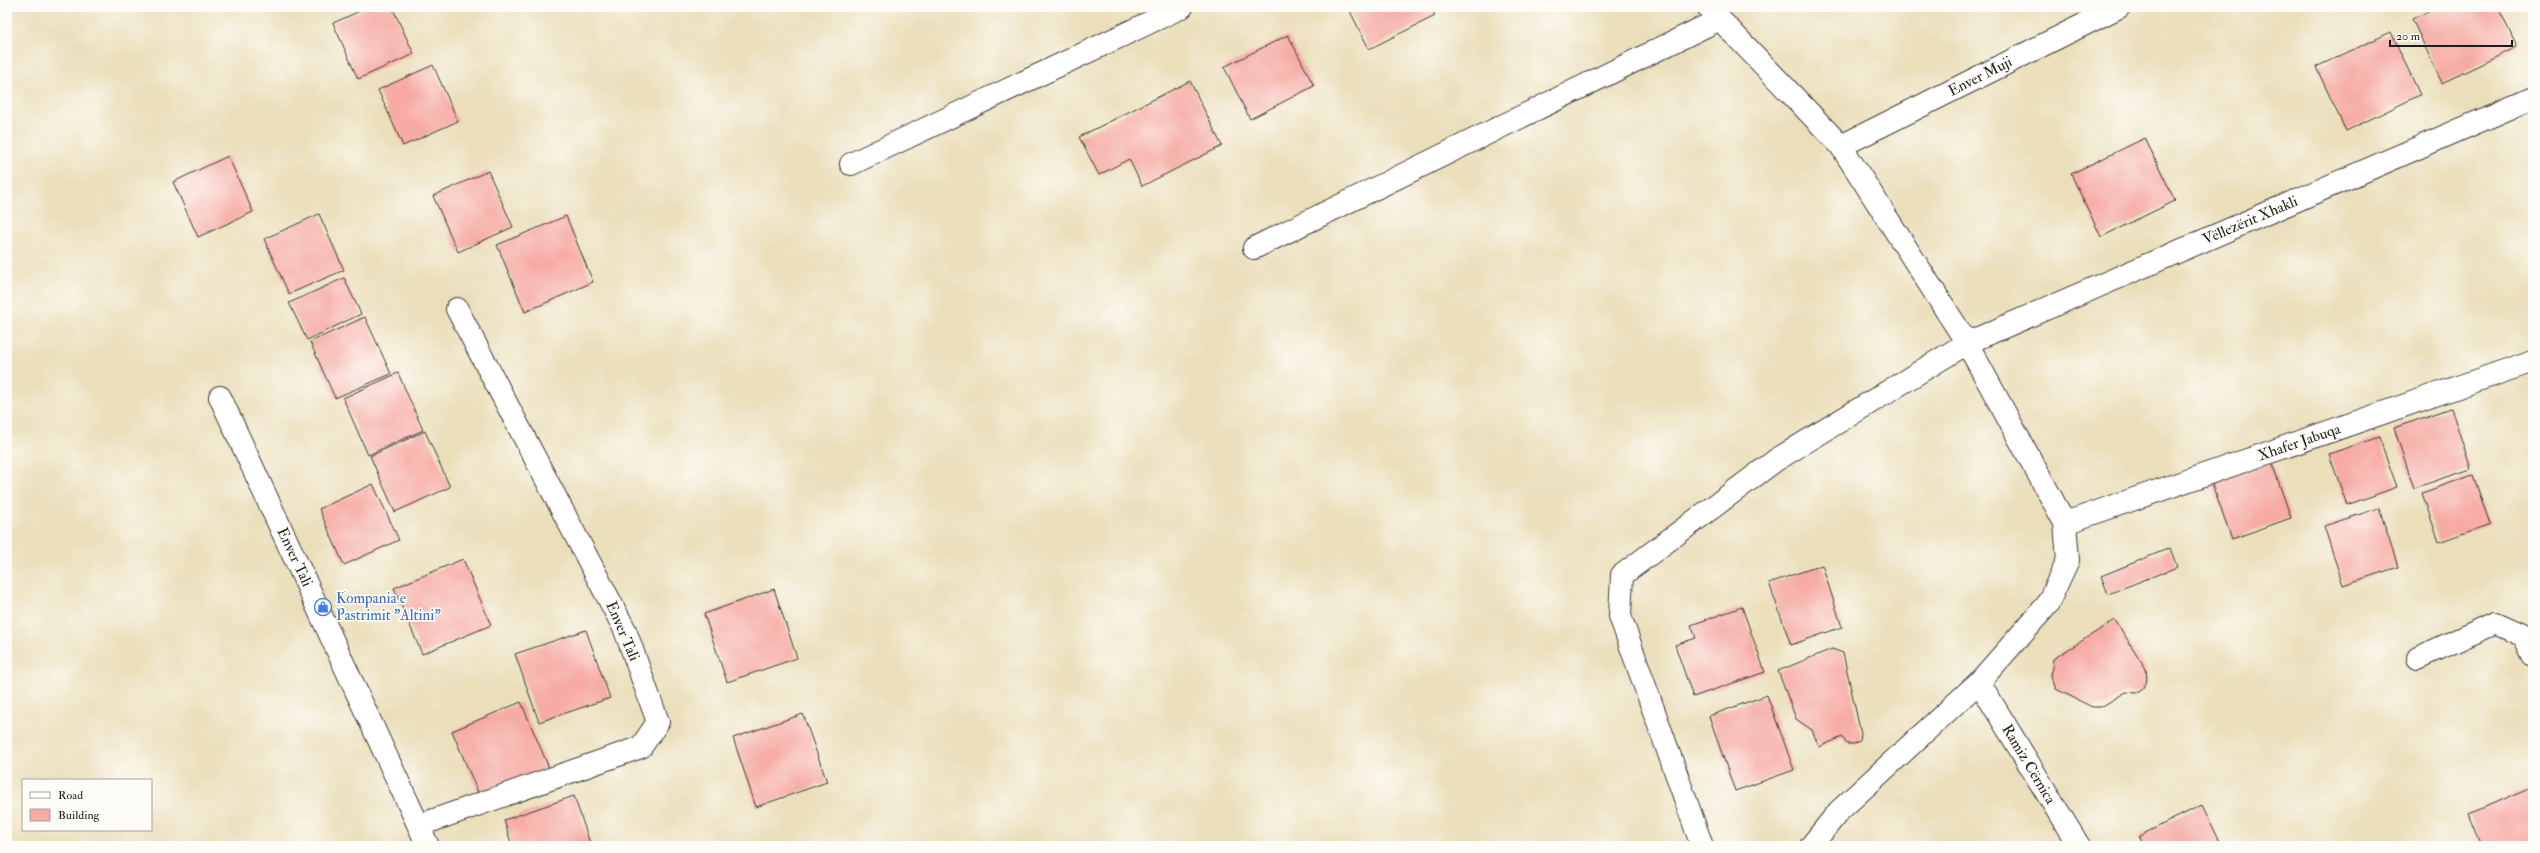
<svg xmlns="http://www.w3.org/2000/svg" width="2540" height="853" font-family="'IM FELL Double Pica',serif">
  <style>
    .building { fill: #f6aba4 }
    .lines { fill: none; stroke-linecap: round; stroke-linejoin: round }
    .minor-casing { stroke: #3b3934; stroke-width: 24 }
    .minor { stroke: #fff; stroke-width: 22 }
    .labels { text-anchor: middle; stroke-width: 3.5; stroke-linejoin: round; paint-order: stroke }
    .street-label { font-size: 15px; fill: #1c1c1c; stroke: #fdfcf7 }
    .shop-label { font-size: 15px; fill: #366cbe; stroke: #fdfcf7; text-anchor: start }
  </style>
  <rect width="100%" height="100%" fill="#fdfcf7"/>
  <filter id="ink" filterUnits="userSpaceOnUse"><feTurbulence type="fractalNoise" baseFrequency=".025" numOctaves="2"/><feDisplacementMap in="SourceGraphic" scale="8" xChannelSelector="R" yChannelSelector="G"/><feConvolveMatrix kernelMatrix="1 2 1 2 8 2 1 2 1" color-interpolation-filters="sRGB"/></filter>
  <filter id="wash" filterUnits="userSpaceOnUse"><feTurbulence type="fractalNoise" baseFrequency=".012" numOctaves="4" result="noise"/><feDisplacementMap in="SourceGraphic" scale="16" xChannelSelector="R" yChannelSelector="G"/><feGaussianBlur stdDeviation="0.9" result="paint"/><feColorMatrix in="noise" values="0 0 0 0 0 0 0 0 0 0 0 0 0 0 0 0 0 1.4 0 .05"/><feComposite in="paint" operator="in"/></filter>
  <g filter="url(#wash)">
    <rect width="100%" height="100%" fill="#ebdfbb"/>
    <g id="blocks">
      <path class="building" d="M369,7H392L414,54L358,79L333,23Z
        M1348,7H1431L1435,16L1369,49Z
        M2437,7H2498L2517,47L2442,83L2412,19Z
        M2391,32L2420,95L2346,131L2316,67Z
        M1288,35L1314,86L1250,119L1224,67Z
        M433,65L458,121L403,146L378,90Z
        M1190,81L1222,146L1142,186L1129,159L1099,175L1079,137Z
        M2145,138L2175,201L2101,237L2071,174Z
        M228,156L253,212L198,237L173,182Z
        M488,171L513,227L458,252L433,196Z
        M319,214L344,270L289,294L264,239Z
        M566,216L593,282L525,312L497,245Z
        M344,278L361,314L307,340L289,303Z
        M365,317L391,374L335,398L310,342Z
        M398,373L423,430L368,455L343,398Z
        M2451,408L2471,469L2414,488L2394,428Z
        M425,431L450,487L395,512L370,456Z
        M2379,437L2397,487L2347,505L2329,454Z
        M2272,463L2291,518L2232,539L2212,484Z
        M2473,475L2490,524L2439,542L2422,493Z
        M373,484L399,540L344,565L319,509Z
        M2379,508L2398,567L2343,585L2324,526Z
        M2170,548L2177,567L2108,594L2101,576Z
        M463,559L491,625L422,654L394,588Z
        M1822,565L1842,627L1791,645L1769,583Z
        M774,589L797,658L727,682L704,614Z
        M1742,607L1765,672L1693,697L1675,645L1696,638L1691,625Z
        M2115,620L2146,669L2147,678L2143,688L2136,693L2126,692L2101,707H2092L2056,689L2051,676L2053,659Z
        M586,630L610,698L539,722L515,654Z
        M1832,649L1843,653L1861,734L1860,741L1854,744H1847L1842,737L1819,747L1812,730L1796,719L1778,671Z
        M1767,695L1794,770L1735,791L1709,716Z
        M521,702L549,768L480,797L452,731Z
        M803,714L827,782L756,807L733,738Z
        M2533,786V846H2482L2469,814Z
        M574,796L591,846H512L504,820Z
        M2202,805L2222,846H2144L2139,836Z"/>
    </g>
  </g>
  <g filter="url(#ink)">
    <use href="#blocks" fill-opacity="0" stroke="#3b3934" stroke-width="1"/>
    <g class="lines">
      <g class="minor-casing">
        <path id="minor" d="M1708,7L1841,146L1967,343L2065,523L2068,560L2047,605L1979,682L1839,811L1811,846
          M1841,146L2119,7
          M851,164L1182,7
          M1254,248L1720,19
          M220,397L428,846
          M2065,523L2533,361
          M2418,658L2495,623L2524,636L2533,655
          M1979,682L2079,846
          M420,825L641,747L658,722L625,630L457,309
          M1702,846L1620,616L1622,575L1776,460L1967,343L2533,98"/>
      </g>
      <use href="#minor" class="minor"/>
    </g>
  </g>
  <defs>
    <g id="shop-ring" transform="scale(0.9)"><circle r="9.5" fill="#fdfcf7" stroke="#3f7fe0" stroke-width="1.5"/><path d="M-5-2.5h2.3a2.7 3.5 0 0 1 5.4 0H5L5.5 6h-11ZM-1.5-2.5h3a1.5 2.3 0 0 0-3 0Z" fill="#3f7fe0"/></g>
  </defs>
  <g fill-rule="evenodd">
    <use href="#shop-ring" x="323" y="607"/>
  </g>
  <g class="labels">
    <g class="street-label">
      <text transform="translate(1980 76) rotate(-27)" y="5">Enver Muji</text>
      <text transform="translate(2250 220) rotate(-23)" y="5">Vëllezërit Xhakli</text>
      <text transform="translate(2299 442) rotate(-19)" y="5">Xhafer Jabuqa</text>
      <text transform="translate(295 557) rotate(65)" y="5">Enver Tali</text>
      <text transform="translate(623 631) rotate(67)" y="5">Enver Tali</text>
      <text transform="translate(2029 764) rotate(59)" y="5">Ramiz Cërnica</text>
    </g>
    <g class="shop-label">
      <text x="336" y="603">Kompania e<tspan x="336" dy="17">Pastrimit "Altini"</tspan></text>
    </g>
  </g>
  <rect width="2540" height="853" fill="none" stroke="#fdfcf7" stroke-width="24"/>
  <rect x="22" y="779" width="130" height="52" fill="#fdfcf7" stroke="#a3a29f"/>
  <rect x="30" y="792" width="20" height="6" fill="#ffffff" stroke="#a3a29f"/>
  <text x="58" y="799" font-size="12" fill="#1c1c1c">Road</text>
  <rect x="30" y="809" width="20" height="12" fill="#f6aba4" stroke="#a3a29f"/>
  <text x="58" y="819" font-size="12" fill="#1c1c1c">Building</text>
  <path d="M2390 40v6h122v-6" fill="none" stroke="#1c1c1c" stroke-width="2"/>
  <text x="2396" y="40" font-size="12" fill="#1c1c1c" stroke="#fdfcf7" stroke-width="3" paint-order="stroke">20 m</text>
</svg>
